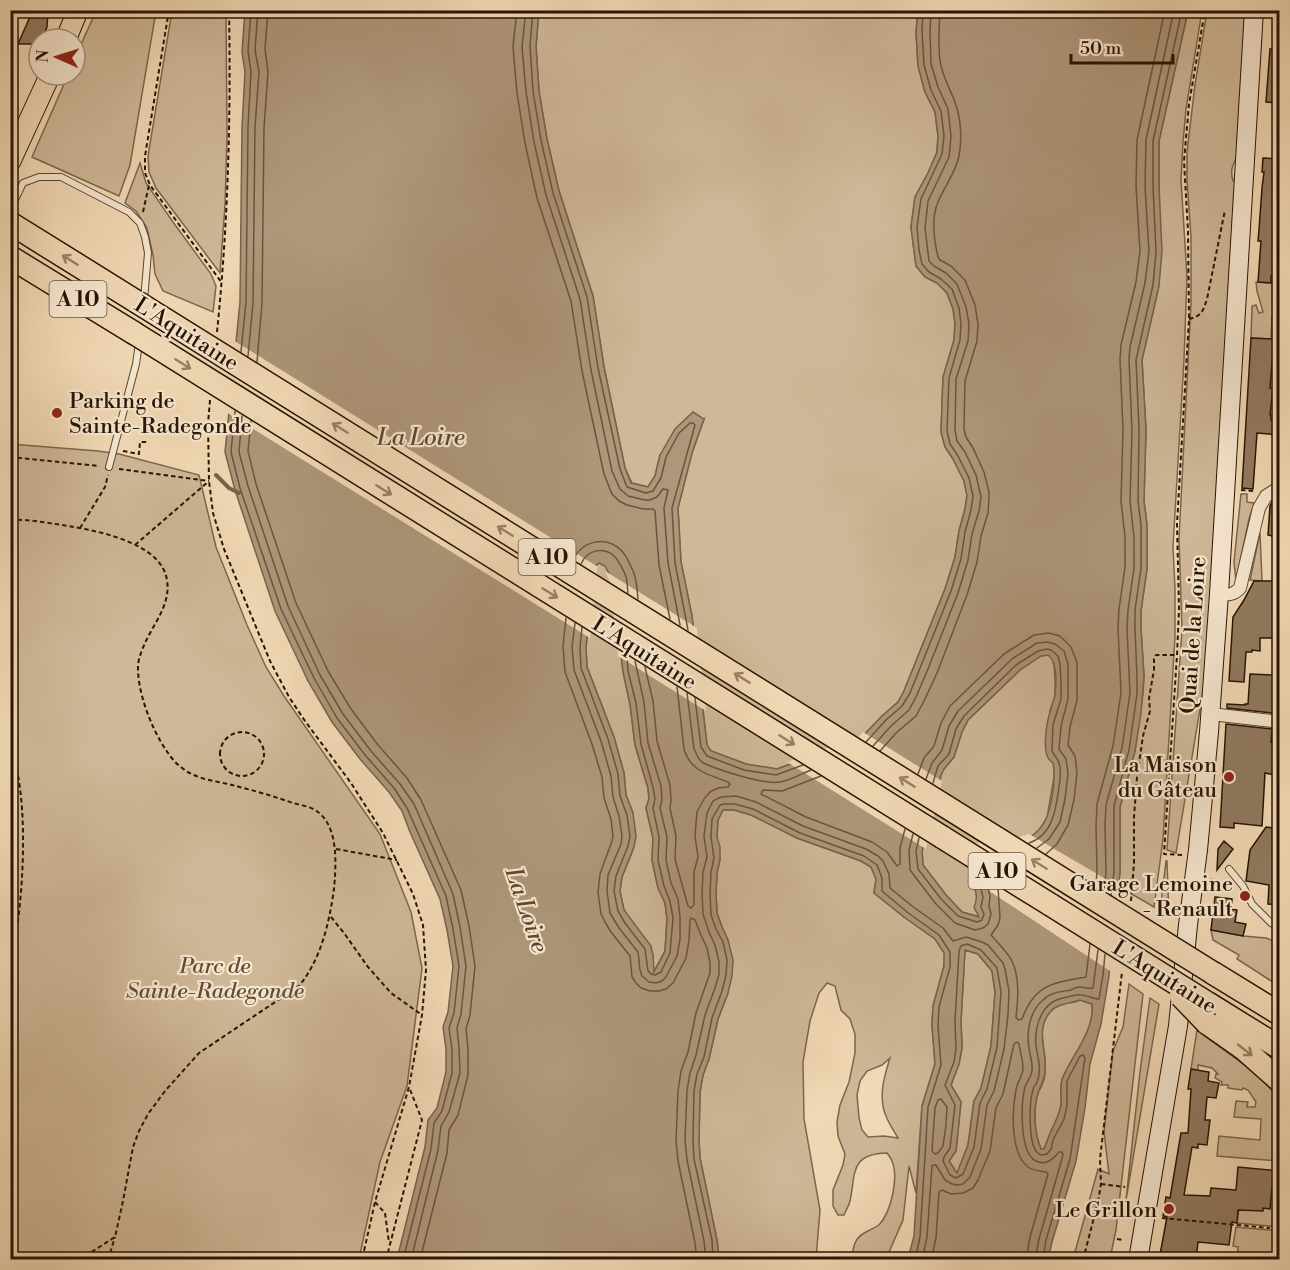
<svg xmlns="http://www.w3.org/2000/svg" width="1290" height="1270" font-family="'Libre Bodoni',serif">
  <style>
    .green { fill: #cfb898; stroke: #7b664e; stroke-width: 1.5; fill-rule: evenodd }
    .water { fill: #ad9679; stroke: #77624a; stroke-width: 1.5; fill-rule: evenodd }
    .pier { fill: #f2dab6 }
    .lines { fill: none; stroke-linecap: round; stroke-linejoin: round }
    .shore { stroke: #6a543e; stroke-width: 1.5 }
    .stream { stroke: #77624a; stroke-width: 4 }
    .building { fill: #917a60; stroke: #271303; stroke-width: 1.5 }
    .service-casing { stroke: #5a4530; stroke-width: 8 }
    .minor-casing { stroke: #5a4530; stroke-width: 14 }
    .secondary-casing { stroke: #271303; stroke-width: 20 }
    .primary-casing { stroke: #271303; stroke-width: 22 }
    .motorway-casing { stroke: #271303; stroke-width: 25 }
    .path { stroke: #271303; stroke-width: 2; stroke-dasharray: 4.5 3; stroke-linecap: butt }
    .service { stroke: #f7e7d0; stroke-width: 6 }
    .minor { stroke: #f7e7d0; stroke-width: 12 }
    .secondary { stroke: #f7e7d0; stroke-width: 18 }
    .primary { stroke: #f2dab6; stroke-width: 20 }
    .motorway { stroke: #f2dab6; stroke-width: 22 }
    .motorway-bridge-casing { stroke: #271303; stroke-width: 25; stroke-linecap: butt }
    .motorway-bridge { stroke: #f2dab6; stroke-width: 22 }
    .oneway { stroke: #978065 }
    .poi-dot { fill: #8f2418; stroke: #f7e7d0; stroke-width: 2 }
    .labels { text-anchor: middle; stroke-width: 4.5; stroke-linejoin: round; paint-order: stroke }
    .shield { fill: #f7e7d0; stroke: #655340; stroke-width: 1.5 }
    .shield-label { font-size: 21px; font-weight: bold; fill: #271303 }
    .street-label { font-size: 22px; fill: #271303; stroke: #f7e7d0 }
    .poi-label { font-size: 22px; fill: #271303; stroke: #f7e7d0; text-anchor: end }
    .park-label { font-size: 22px; font-style: italic; fill: #624d37; stroke: #f7e7d0 }
    .water-label { font-size: 24px; font-style: italic; fill: #5d4732; stroke: #f7e7d0 }
  </style>
  <rect width="100%" height="100%" fill="#f2dab6"/>
  <filter id="stains"><feTurbulence type="fractalNoise" baseFrequency=".00333" numOctaves="4"/><feColorMatrix values="0 0 0 0 .2 0 0 0 0 .09 0 0 0 0 .02 0 0 0 .5 -.17"/></filter>
  <radialGradient id="worn" r=".72"><stop offset=".6" stop-color="#630" stop-opacity="0"/><stop offset="1" stop-color="#630" stop-opacity=".3"/></radialGradient>
  <path class="green" d="M96,11H156L130,165L119,196L32,157L68,75H75V58Z
    M172,11H226L227,138L225,205L220,273L156,188L149,172L148,156Z
    M539,11H918L916,32L918,66L925,92L935,112L938,136L937,152L928,173L915,197L911,227L916,266L925,277L937,283L947,293L953,309L955,323L954,340L943,377L941,432L945,447L953,459L964,481L967,495L965,509L959,531L955,557L945,589L904,691L898,702L882,716L860,739L777,769L746,764L711,751L707,745L692,616L681,562L678,508L692,453L704,419L660,455L655,476L648,487L632,483L625,468L604,367L593,296L559,191L547,139L539,91L536,46Z
    M1188,11H1202L1186,109L1183,142L1181,180L1187,276L1184,360L1173,547L1175,589V636L1163,839L1154,907L1118,886L1120,872V807L1135,751L1143,694L1144,676L1141,629V611L1147,569V525L1144,501L1146,430L1142,360L1159,286V141Z
    M1207,11H1248L1237,157C1232,166 1230,171 1233,181H1237L1206,673L1176,853L1167,850L1182,630L1179,539L1191,303V237L1187,180V152L1195,85Z
    M140,163L146,183L173,222L211,274L216,286L213,312L163,291L155,274L153,255L147,228L136,211L125,203Z
    M1274,264H1279V317H1272L1271,339L1251,338L1252,306L1256,305L1259,313L1263,312L1257,291L1256,282L1273,283Z
    M1277,376H1280L1279,421L1273,420Z
    M10,444L98,451L119,454L199,475L216,547L247,625L266,667L284,696L380,834L411,912L422,968L407,1086L380,1162L359,1259H11Z
    M1241,494H1247V502L1254,503V504L1249,519L1236,581L1234,562Z
    M1260,533L1262,581L1250,580L1259,537Z
    M599,563L605,566L613,581L623,672L630,704L635,745L648,788L649,799L646,808L653,838L652,860L658,888L665,903L667,919L665,951L653,973V955L624,910L620,891L622,877L634,847L633,813L626,795L624,773L614,737L587,667L586,647L594,567Z
    M1048,655L1052,658L1054,665L1055,681V698L1050,710L1055,771L1047,818L1039,830L1032,836L971,878L975,888L977,898L975,909L980,917L962,912L946,895L923,865L922,851L941,775L944,769L954,757L962,732L968,720L1020,670L1041,656Z
    M723,810H734L751,815L797,838L861,861L871,867L876,879L874,893L904,917L935,939L945,953L944,966L933,1006L932,1025L935,1064L922,1106L916,1193L909,1166L903,1220L886,1259H852C853,1247 854,1238 866,1232C871,1229 875,1228 879,1225C891,1212 899,1178 892,1161C891,1158 889,1156 887,1153C849,1154 856,1174 850,1201C849,1206 846,1210 844,1215H838L833,1206V1190L843,1165L845,1154L838,1136L837,1122L840,1105L849,1082L855,1053V1034L850,1019L841,1010L835,986L827,983L819,993L810,1021L803,1062L804,1119L820,1210L816,1259H719L717,1240L700,1158L699,1140L700,1092L703,1075L709,1059L718,1019L728,993V940L722,927L717,913L716,893L717,873L720,859L717,837L718,820ZM890,1058C884,1077 878,1097 886,1116C889,1124 894,1131 898,1138L884,1136L868,1137L862,1130L859,1118L857,1095L860,1081L867,1071L882,1065Z
    M1166,861H1167L1169,916L1160,911Z
    M1211,930L1243,936L1266,938L1279,943V986L1237,959L1239,955L1213,940Z
    M965,950L978,954L992,971L995,992L991,1046L981,1088L974,1101L968,1145L957,1174L949,1161L956,1151L961,1102L951,1085L959,1064L962,1048L961,1021Z
    M1129,984L1143,994L1116,1230L1110,1259H1073L1098,1169L1109,1174L1104,1132L1113,1051L1123,1027Z
    M1150,998L1159,1004L1126,1200L1140,1072Z
    M1080,1000L1092,1004C1095,1031 1073,1054 1063,1077C1059,1086 1062,1096 1061,1105C1059,1117 1053,1126 1049,1136C1047,1141 1046,1145 1044,1149H1041C1034,1133 1033,1110 1038,1093C1039,1090 1041,1088 1042,1085C1044,1081 1045,1075 1045,1071C1048,1051 1034,1031 1050,1012C1057,1003 1070,1004 1080,1000Z
    M1197,1030L1259,1076L1279,1098V1161L1217,1156L1219,1136L1260,1140L1261,1119L1234,1117L1236,1101L1248,1102L1247,1107H1255L1256,1102L1248,1090L1243,1088L1242,1090L1228,1088V1085H1221L1222,1082L1215,1078L1216,1074H1218L1212,1068L1198,1065V1070L1191,1069Z
    M1240,1203L1279,1205V1227L1237,1223Z
    M1236,1227L1279,1231V1259H1237L1238,1247L1233,1246Z"/>
  <path class="water" d="M245,11H539L536,46L539,91L547,139L559,191L593,296L604,367L625,468L631,483L648,487L655,476L660,455L675,429L693,412L704,419L692,453L678,508L681,562L692,616L707,745L711,751L746,764L777,769L860,739L882,716L898,702L904,691L945,589L955,557L959,531L965,509L967,496L964,481L953,459L945,447L941,432L943,377L954,340L955,323L953,309L947,293L937,283L925,277L916,266L911,227L915,197L928,173L937,152L938,136L935,112L925,92L918,66L916,32L918,11H1188L1159,141V186L1162,251L1159,286L1142,360L1146,430L1144,501L1147,525V569L1141,611V629L1144,676L1141,713L1135,751L1120,807V872L1109,976L1101,1024L1090,1064L1085,1108L1076,1161L1052,1242L1048,1259H908L914,1236L922,1106L935,1064L932,1025L933,1006L944,966V953L935,939L904,917L874,893L876,879L871,867L861,861L797,838L751,815L734,810H723L718,820L717,837L720,847V859L717,873L716,893L717,913L722,927L728,940L733,960L732,976L728,993L718,1019L709,1059L703,1075L700,1092L699,1140L700,1158L717,1240L719,1259H397L425,1147L428,1120L437,1108L446,1072V1049L443,1027L448,1012L453,966L447,930L440,899L410,832L402,811L389,792L360,759L332,722L308,681L275,611L235,490L225,452L240,302L242,127L245,72L242,52ZM599,563L605,566L613,581L623,672L630,704L635,745L648,788L649,799L646,808L653,838L652,860L658,888L665,903L667,919L665,951L654,972L653,955L651,946L624,910L620,891L622,877L634,847L636,836L633,813L626,795L624,773L614,737L587,667L586,647L594,567ZM1048,655C1058,662 1056,684 1055,695C1054,700 1052,704 1051,709C1047,720 1044,740 1046,751C1046,757 1049,760 1053,763C1056,778 1052,807 1045,821C1042,827 1038,831 1032,836L971,878C975,888 979,897 974,907L979,917L962,912L946,895L923,865L922,851L941,775L944,769L954,757L962,732L968,720L1020,670L1041,656ZM965,950L978,954L992,971L995,992L991,1046L981,1088L974,1101L968,1145L957,1173L949,1161L956,1151L961,1102L951,1085L959,1064L962,1048L961,1021ZM1080,1000L1092,1004C1095,1030 1073,1054 1063,1077C1059,1086 1062,1096 1061,1105C1059,1117 1053,1126 1049,1136C1047,1141 1046,1145 1044,1149H1041C1034,1133 1033,1110 1038,1093C1040,1086 1045,1080 1045,1071C1047,1051 1035,1030 1050,1012C1057,1003 1070,1004 1080,1000Z"/>
  <path class="pier" d="M233,340L598,567L597,569L590,638L226,412Z
    M605,571L697,628L706,711L618,656L610,582Z
    M863,732L942,781L926,849L787,762L859,737Z
    M1029,834L1121,888L1113,973L968,877L967,862L975,844L991,839L1009,840Z"/>
  <g class="lines">
    <path class="shore" d="M517,10L513,47L517,93L525,143L537,198L571,301L582,371L604,474L612,494L619,501L627,505L643,509H653L655,511L659,565L670,619
      M526,10L522,47L526,92L534,142L546,195L580,299L591,370L612,471L620,489L628,496L645,500H650L657,497L663,489L668,490L664,508L668,563L680,625
      M533,10L530,46L533,91L541,140L553,193L587,297L598,368L620,469L627,487L646,493L653,491L661,478L666,457L679,433L690,423H693L695,425L672,508L675,563L688,630
      M241,352L246,302L248,127L251,72L248,51L251,10
      M248,356L253,303L255,127L259,72L255,50L258,10
      M257,362L262,303L264,128L268,72L265,49L268,10
      M235,411L231,452L240,488L281,609L314,678L337,718L365,755L394,788L407,808L446,896L453,929L459,966L454,1013L449,1028L452,1049V1073L442,1111L434,1123L431,1149L403,1260
      M242,416L239,452L248,486L288,606L320,675L343,714L371,751L400,784L414,804L453,894L460,927L466,966L461,1014L457,1028L459,1048L460,1073L449,1112L441,1126L438,1150L411,1260
      M251,421L248,451L256,484L296,603L328,671L351,709L378,745L407,778L421,800L461,890L469,926L475,966L470,1015L466,1029L468,1048V1075L458,1115L449,1130L447,1153L420,1260
      M573,559C583,541 605,535 621,550C626,555 630,564 633,571C637,579 637,590 638,599
      M581,564C587,550 605,545 616,558C619,562 623,569 625,574C628,580 627,587 628,593
      M566,618L563,646L565,672L592,744L602,777L604,798L611,819L613,836L612,841L600,874L598,892L601,914L605,922L611,932L630,956L632,977L636,983L641,988L650,991H659L666,989L673,983L686,958L689,940L690,920L691,918L695,920L701,935L707,948L710,963V973L696,1013L688,1052L681,1071L678,1091L676,1141L678,1161L695,1243L697,1260
      M575,623L572,647L574,670L601,741L611,776L613,797L619,816L622,836L621,844L608,875L607,891L610,913L619,928L638,952L640,970L642,976L649,982L656,983L662,981L666,977L677,956L680,939V917L678,899L671,883L666,860L667,837L660,808L662,799L661,786L648,743L644,702L635,661
      M582,627L580,648L581,668L608,739L618,774L620,796L627,815L630,836L628,846L616,876L614,891L618,911L625,923L645,949L648,971L651,974L655,975L661,972L670,953L673,918L670,901L664,886L658,860L659,837L653,808L655,799L653,787L641,744L636,703L628,671L627,655
      M645,667L653,701L657,741L670,785L671,800L670,808L676,836L675,859L688,906L691,908L694,905V872L698,857L695,836L697,812L704,799L710,792L718,788L728,787L730,784L728,782C708,774 691,772 684,749L677,687
      M687,693L694,749L699,759L703,763C719,770 764,785 780,782C791,780 801,774 811,770
      M695,698L701,747L707,756L744,770L776,775L803,765
      M866,742L886,720L902,706L910,693L951,591L961,559L965,532L971,510L973,496L969,478L958,456L950,444L947,431L949,378L960,340L961,324L959,308L952,289L941,279L929,272L922,264L919,250L917,227L921,199L942,154L944,136L941,111L931,90L924,65L922,32L923,10
      M873,746L891,726L909,710L916,697L928,669L958,593L968,560L972,534L979,511L981,497L976,475L965,452L957,441L955,430L956,379L968,341L969,324L966,307L957,284L946,273L934,266L929,261L925,228L928,201L949,157L951,136L948,109L938,87L931,64L930,32L931,10
      M880,751L897,732L916,716L924,701L937,673L967,595L977,562L981,536L988,513L989,498V492L984,472L973,448L966,437L964,429L965,381L977,341L978,324L975,305L965,280L951,266L940,260L938,257C934,240 931,218 938,202C944,187 956,172 959,156C962,140 961,120 956,105C951,90 943,79 940,61C938,45 939,27 940,10
      M918,774L924,758L934,746L941,723L950,706L1004,654L1034,635L1049,633L1060,636L1071,647L1077,663V700L1070,727L1068,745L1075,756L1077,773L1074,800L1068,825L1057,844L1046,854
      M821,776L782,791L763,790L761,794L806,817L872,842L887,852L897,866L900,864V848L905,829
      M926,779L932,763L942,750L949,726L958,711L1012,659L1037,643L1047,642L1055,644L1064,651L1068,664V699L1061,726L1059,749L1066,759L1068,773L1065,799L1060,822L1049,839L1037,848
      M933,783L938,766L949,754L956,729L964,716L1016,665L1038,651L1047,649L1051,650L1058,656L1060,664L1061,681V699L1053,725L1052,751C1054,756 1058,758 1059,763C1062,771 1060,779 1059,787C1056,809 1053,835 1029,843
      M913,834L909,850L910,870L936,904L955,923L975,930L983,928L988,924L991,914L989,906L990,896L986,880
      M919,838L916,851L918,869L941,899L958,916L977,922L982,920L984,914L981,907L983,897L977,874
      M1096,885L1097,871L1096,826L1097,804L1113,746L1121,693L1118,628L1119,609L1125,567V537L1121,501L1123,430L1120,359L1121,345L1136,282L1140,251L1136,186L1137,140L1165,10
      M998,887L1000,918L998,925L991,935C998,943 1007,952 1012,961C1020,978 1018,1000 1016,1017L1018,1020L1022,1019C1035,984 1053,983 1086,977L1090,944
      M1104,890L1106,872L1105,826L1106,805L1122,748L1130,693L1127,629L1128,610L1134,568V537L1130,501L1132,430L1129,360L1130,347L1145,283L1149,251L1145,186L1146,140L1174,10
      M1111,895L1114,872V806L1129,750L1137,694V677L1135,629V610L1141,568V525L1138,501L1139,430L1136,360L1153,285L1156,252L1153,186V141L1182,10
      M967,944L981,950L997,968L1001,992L997,1047L987,1089L980,1103L974,1147L963,1174L956,1178L950,1175L943,1161L944,1157L950,1148L955,1105L945,1085L954,1062L956,1048L955,1021L959,951L961,946Z
      M941,1099L947,1107L946,1125L943,1146L938,1153L935,1154L932,1151L935,1108L938,1100Z
      M706,1260L704,1241L687,1160L685,1140L687,1091L690,1073L696,1055L705,1015L715,988L719,974V962L715,945L709,932L703,914L702,893L703,872L707,857L704,836L707,813L713,801L721,797L736,796L756,802L803,826L866,849L878,856L883,861L889,874L890,888L912,906L943,928L953,941L966,937L982,942L988,945L1003,963L1005,969L1009,991L1008,1015L1004,1049L994,1091L987,1105L981,1149L970,1177L963,1184L957,1185L952,1184L945,1180L936,1165H934L932,1166L927,1237L922,1260
      M713,1260L712,1240L694,1159L693,1140L694,1091L697,1074L704,1057L712,1018L722,991L726,975L727,960L723,942L716,929L711,915L710,894L711,872L714,858L711,837L712,819L720,805L724,804H735L753,809L800,833L864,856L877,865L882,878V891L907,912L939,935L950,952V967L939,1007L938,1025L941,1065L928,1107L920,1237L915,1260
      M931,1260L936,1238L939,1192L942,1190L951,1194L963,1193L973,1188L978,1180L990,1151L996,1108L1003,1094L1014,1044L1017,1042L1019,1044C1020,1052 1023,1060 1023,1068C1023,1076 1017,1082 1016,1090C1012,1110 1010,1153 1028,1167C1034,1171 1040,1171 1046,1172L1048,1174L1030,1237L1026,1260
      M1035,1260L1039,1239L1063,1155L1062,1152H1059C1053,1159 1046,1166 1036,1161C1019,1153 1021,1103 1025,1087C1027,1081 1031,1077 1032,1071C1033,1063 1030,1056 1029,1048C1026,1033 1030,1011 1042,1001C1050,992 1060,992 1071,990C1075,988 1075,987 1080,987C1085,987 1088,989 1093,988L1098,950
      M1043,1260L1046,1240L1070,1159L1085,1058L1083,1055L1080,1056L1067,1081V1106L1064,1119L1053,1140L1051,1149L1047,1154C1043,1155 1041,1156 1038,1153C1028,1146 1029,1102 1033,1090C1035,1082 1033,1090 1037,1082C1042,1070 1038,1058 1036,1046C1034,1026 1042,1002 1063,998C1069,997 1076,994 1081,995C1087,995 1093,999 1099,999L1103,975L1105,954"/>
    <path class="stream" d="M216,475L229,488L239,493"/>
  </g>
  <path class="building" d="M33,10H48L47,27L42,39H39V44H18Z
    M1270,49H1280V103L1266,102Z
    M1263,158L1280,159L1275,241H1280V257H1275L1274,276H1271V283L1258,282L1261,241H1258L1259,230L1262,188L1264,172H1262Z
    M1251,338L1274,339L1270,388L1273,389L1270,415H1271V420L1280,421V435L1257,433L1253,489L1242,488Z
    M1280,497V538L1268,535L1270,506L1272,502Z
    M1254,581H1276V584L1280,585V638H1260V651L1252,650V652H1246L1244,682L1229,681L1233,617L1244,600Z
    M1250,674L1274,675V677H1280V714L1227,708V704L1245,705V704H1248Z
    M1226,724L1272,729L1271,742L1278,743L1275,775L1265,773L1262,826L1234,823V828L1220,827Z
    M1266,827L1280,829V905L1268,904L1269,885L1246,881L1250,850Z
    M1224,841L1233,849L1217,870L1218,849Z
    M1215,897L1232,899L1231,909L1237,910L1235,922L1246,924L1243,936L1211,930Z
    M1191,1069L1209,1072L1208,1081L1219,1083L1216,1098L1207,1097L1205,1120H1210L1207,1145L1198,1144V1148L1192,1147L1184,1195L1210,1196L1211,1188L1236,1190L1238,1167L1280,1171V1187H1272L1270,1209L1263,1208V1211L1238,1210L1237,1223L1232,1222L1229,1245L1198,1242L1196,1260H1159L1167,1217L1163,1216L1166,1197L1170,1198L1181,1133H1188L1191,1089H1188Z"/>
  <g class="lines">
    <g class="service-casing">
      <path id="service" d="M10,210L23,183L39,177H61L129,212L140,223L145,237L148,253L144,300
        M109,467L136,364L139,343
        M1229,869L1243,886L1252,904L1271,923L1280,927"/>
    </g>
    <g class="minor-casing">
      <path id="minor" d="M1219,594C1228,595 1234,595 1240,588L1259,508L1266,496L1280,487
        M1211,714L1280,722"/>
    </g>
    <g class="secondary-casing">
      <path id="secondary" d="M1138,1260L1178,1026L1188,925L1198,850L1209,732L1219,594L1254,10"/>
    </g>
    <g class="primary-casing">
      <path id="primary" d="M66,39L78,10
        M10,162L50,75"/>
    </g>
    <g class="motorway-casing">
      <path id="motorway" d="M10,223L137,302
        M10,257L134,333
        M942,837L1051,905
        M1213,973L1280,1014
        M1209,1004L1280,1048
        M1207,1023L1244,1049L1280,1081"/>
    </g>
    <path class="path" d="M169,10L145,156V173L150,185L222,283
      M143,212L149,185
      M1189,319C1202,316 1203,311 1207,299L1225,210
      M217,332C228,225 231,118 229,10
      M210,400L208,424L209,481L213,513L224,549L270,661L289,697L305,721L351,783L383,833L413,894L423,925L426,970L422,1015L409,1087L375,1202L362,1260
      M123,451L139,454L140,442H149
      M10,457L99,466
      M119,469L209,481
      M1241,490L1253,491
      M10,520C26,519 41,522 56,524C88,529 161,540 167,580C171,604 154,623 145,643C142,650 139,657 138,665C137,691 151,728 166,750C170,756 175,763 181,767C194,779 216,781 232,785C252,790 273,796 293,803C301,805 312,807 318,812C339,828 336,866 334,889C329,924 321,959 299,986L199,1053L165,1091L148,1114L139,1131L133,1147L123,1201L115,1237L79,1260
      M80,528L105,487L108,475
      M135,545L209,481
      M220 754a22 22 0 1 1 44 0a22 22 0 1 1-44 0Z
      M10,747C28,791 24,874 18,921C17,933 13,945 10,957
      M336,849L397,860
      M1182,855L1164,854L1177,655L1179,609L1177,524L1189,319L1188,231L1184,161L1189,104L1205,10
      M1211,883L1212,876
      M1131,901L1134,863V817L1137,777L1143,736L1150,711L1149,698L1154,670V659L1156,655H1177
      M331,917L344,933L368,967L391,993L422,1015
      M1101,1184L1125,1187
      M375,1202L385,1213L389,1243
      M1162,1218L1270,1228
      M1117,1239L1124,1240
      M108,1260L115,1237
      M386,1260L422,1120L409,1087
      M1083,1260L1098,1202L1101,1184L1100,1159L1122,972"/>
    <use href="#service" class="service"/>
    <use href="#minor" class="minor"/>
    <use href="#secondary" class="secondary"/>
    <use href="#primary" class="primary"/>
    <use href="#motorway" class="motorway"/>
    <g class="motorway-bridge-casing">
      <path id="motorway-bridge" d="M137,302L1213,973
        M134,333L942,837
        M1051,905L1209,1004
        M1181,996L1207,1023"/>
    </g>
    <use href="#motorway-bridge" class="motorway-bridge"/>
  </g>
  <defs><path id="oneway-shaft" d="M-6 0H5M1.5-3L5.5 0L1.5 3" fill="none" stroke-width="1.6" stroke-linecap="round" stroke-linejoin="round" transform="scale(1.5)"/></defs>
  <g class="oneway">
    <use href="#oneway-shaft" transform="translate(70 260) rotate(-148)"/>
    <use href="#oneway-shaft" transform="translate(183 364) rotate(32)"/>
    <use href="#oneway-shaft" transform="translate(340 428) rotate(-148)"/>
    <use href="#oneway-shaft" transform="translate(384 490) rotate(32)"/>
    <use href="#oneway-shaft" transform="translate(505 531) rotate(-148)"/>
    <use href="#oneway-shaft" transform="translate(550 593) rotate(32)"/>
    <use href="#oneway-shaft" transform="translate(742 678) rotate(-148)"/>
    <use href="#oneway-shaft" transform="translate(787 740) rotate(32)"/>
    <use href="#oneway-shaft" transform="translate(907 782) rotate(-148)"/>
    <use href="#oneway-shaft" transform="translate(1039 864) rotate(-148)"/>
    <use href="#oneway-shaft" transform="translate(1245 1050) rotate(38)"/>
  </g>
  <g class="poi-dot">
    <circle cx="57" cy="413" r="6"/>
    <circle cx="1229" cy="777" r="6"/>
    <circle cx="1245" cy="896" r="6"/>
    <circle cx="1169" cy="1209" r="6"/>
  </g>
  <g class="labels">
    <g class="shield">
      <rect x="49.5" y="281" width="57" height="36" rx="4.5"/>
      <rect x="518.5" y="539" width="57" height="36" rx="4.5"/>
      <rect x="968.5" y="853" width="57" height="36" rx="4.5"/>
    </g>
    <g class="shield-label">
      <text x="78" y="306">A 10</text>
      <text x="547" y="564">A 10</text>
      <text x="997" y="878">A 10</text>
    </g>
    <g class="street-label">
      <text transform="translate(187 333) rotate(32)" y="8">L'Aquitaine</text>
      <text transform="translate(1192 635) rotate(-86)" y="8">Quai de la Loire</text>
      <text transform="translate(645 652) rotate(32)" y="8">L'Aquitaine</text>
      <text transform="translate(1165 976) rotate(32)" y="8">L'Aquitaine</text>
    </g>
    <g class="poi-label">
      <text x="69" y="408" text-anchor="start">Parking de<tspan x="69" dy="25">Sainte-Radegonde</tspan></text>
      <text x="1217" y="772">La Maison<tspan x="1217" dy="25">du Gâteau</tspan></text>
      <text x="1233" y="891">Garage Lemoine<tspan x="1233" dy="25">- Renault</tspan></text>
      <text x="1157" y="1217">Le Grillon</text>
    </g>
    <g class="park-label">
      <text x="215" y="973">Parc de<tspan x="215" dy="25">Sainte-Radegonde</tspan></text>
    </g>
    <g class="water-label">
      <text x="421" y="445">La Loire</text>
      <text transform="translate(527 910) rotate(71)" y="8">La Loire</text>
    </g>
  </g>
  <rect width="1290" height="1270" fill="none" stroke="#f2dab6" stroke-width="36"/>
  <rect x="12" y="12" width="1266" height="1246" fill="none" stroke="#271303" stroke-width="3"/>
  <rect x="18" y="18" width="1254" height="1234" fill="none" stroke="#271303" stroke-width="1.5"/>
  <g transform="translate(57 57) rotate(273)"><circle r="28" fill="#f7e7d0" stroke="#a4927e" stroke-width="1.5"/>
  <path d="M0-4.5L10 22L0 15L-10 22Z" fill="#8f2418"/>
  <text y="-9" font-size="16" font-weight="bold" text-anchor="middle" fill="#271303">N</text>
  </g>
  <path d="M1071 54v9h102v-9" fill="none" stroke="#271303" stroke-width="3"/>
  <text x="1080" y="54" font-size="18" fill="#271303" stroke="#f7e7d0" stroke-width="4.5" paint-order="stroke">50 m</text>
  <rect width="100%" height="100%" filter="url(#stains)"/>
  <rect width="100%" height="100%" fill="url(#worn)"/>
</svg>
